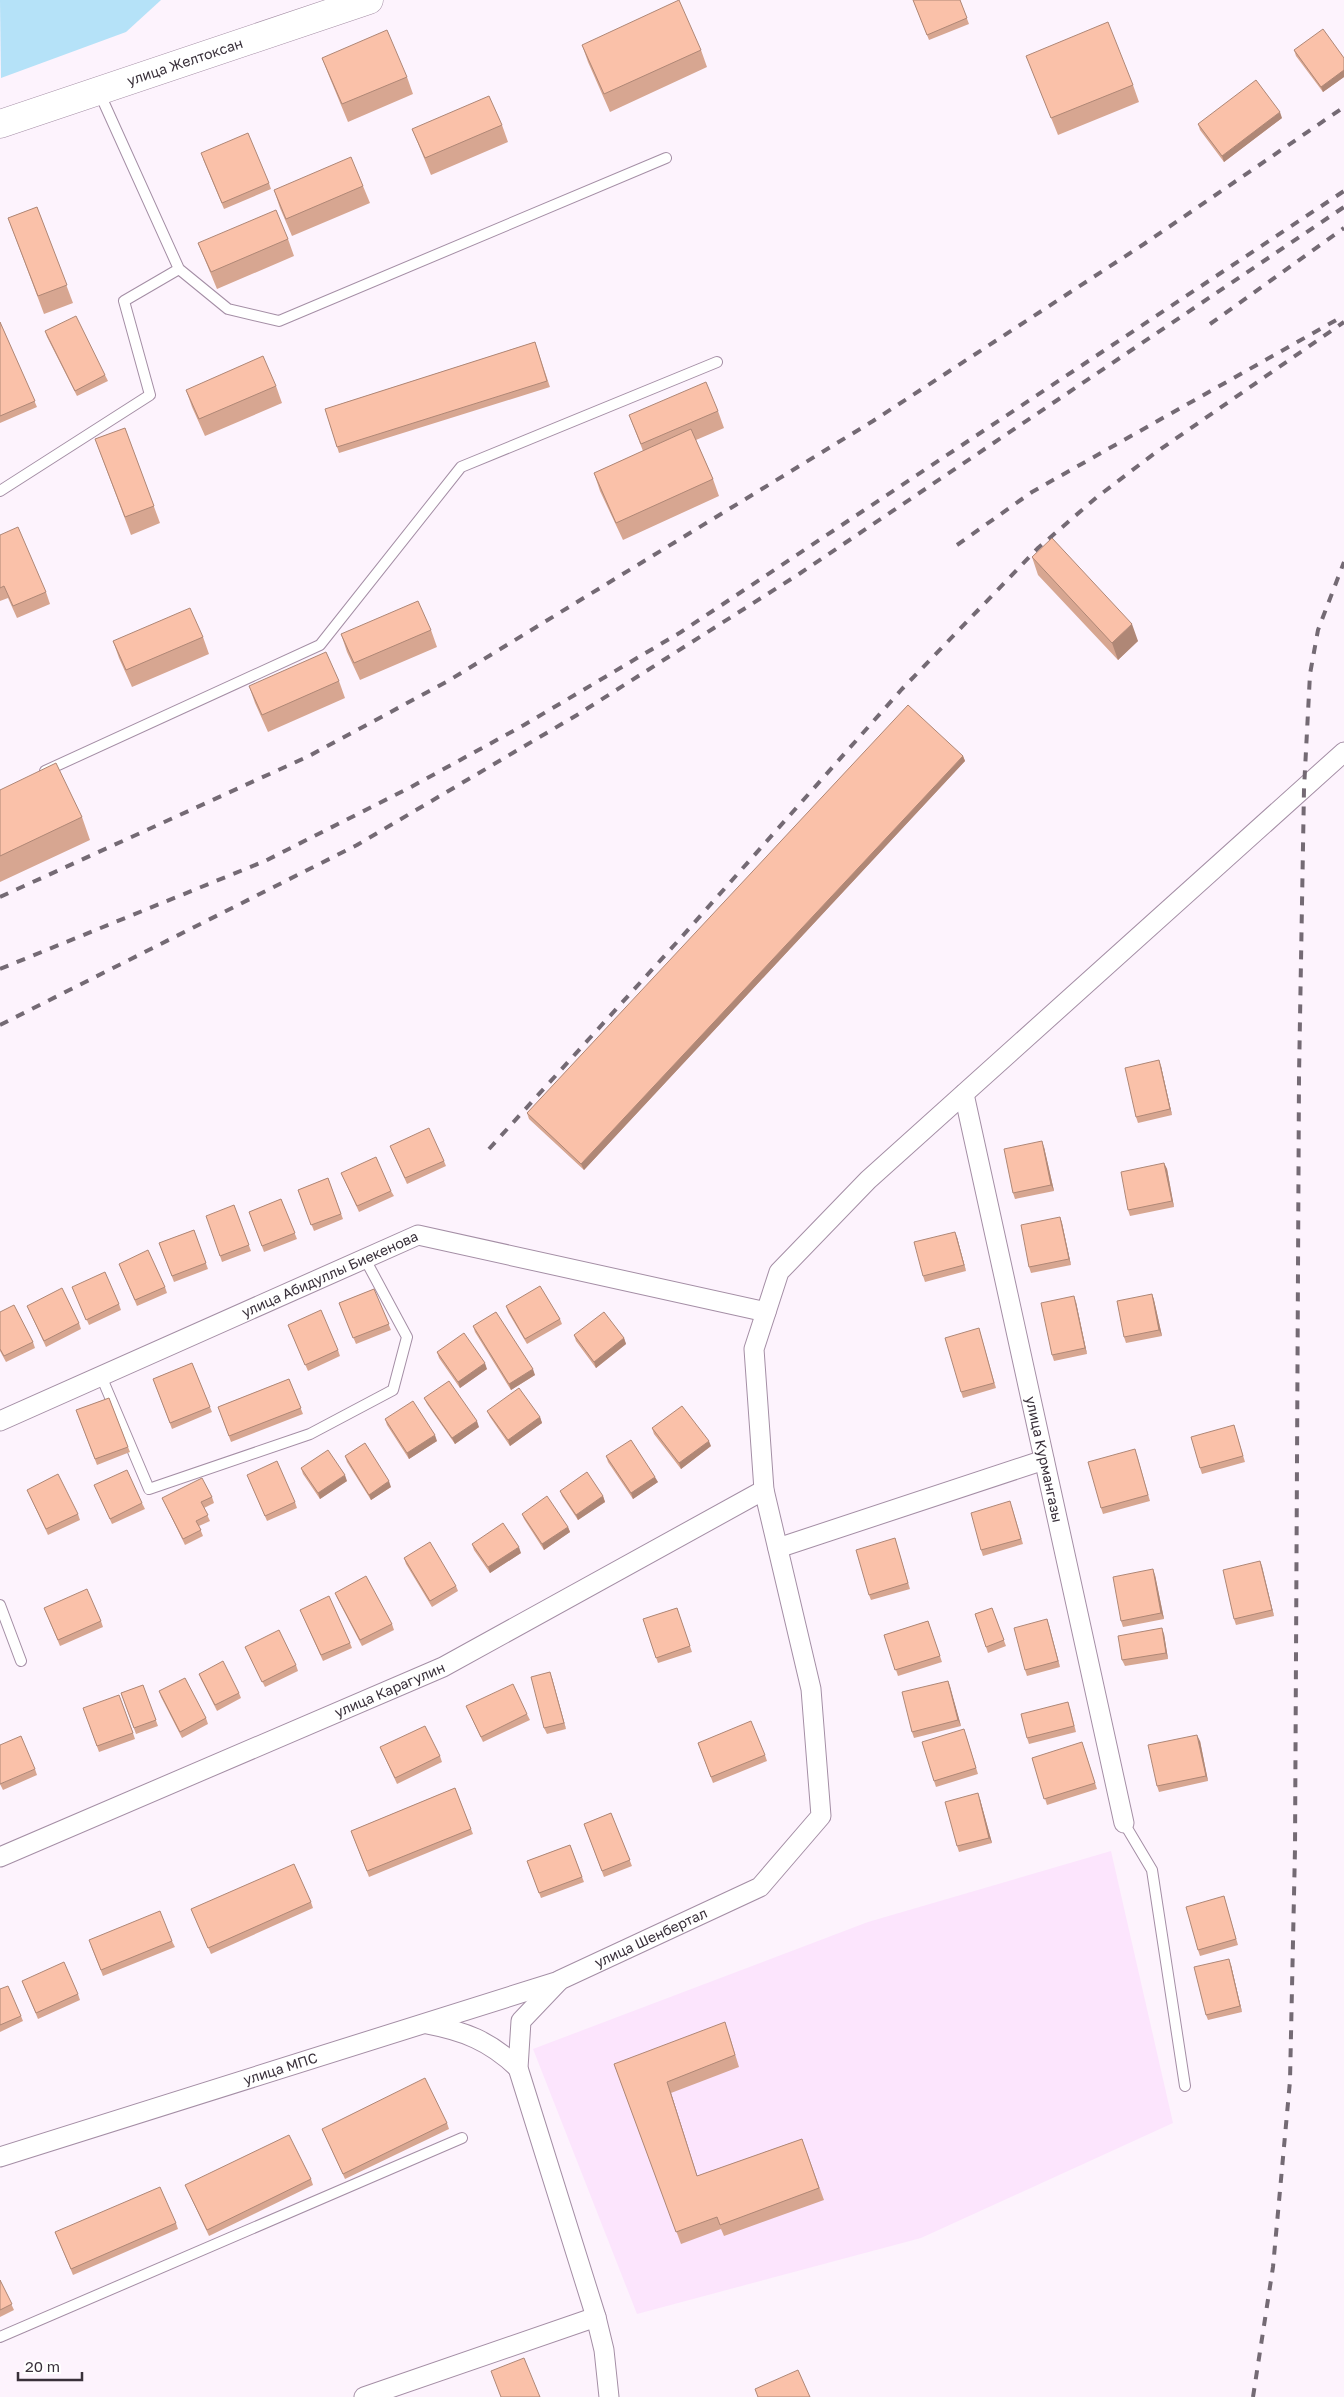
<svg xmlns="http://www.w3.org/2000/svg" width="1344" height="2397" font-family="'Golos Text',sans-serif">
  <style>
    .built { fill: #fce5fd }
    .water { fill: #b5e2f8 }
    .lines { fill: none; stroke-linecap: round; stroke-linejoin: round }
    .lane-casing { stroke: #a48ea5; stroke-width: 12 }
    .street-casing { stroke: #a48ea5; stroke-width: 21 }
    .secondary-casing { stroke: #a48ea5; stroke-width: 29 }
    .lane { stroke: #fff; stroke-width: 10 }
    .street { stroke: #fff; stroke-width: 19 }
    .secondary { stroke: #fff; stroke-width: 28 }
    .rail { stroke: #746a74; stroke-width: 4; stroke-dasharray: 9 9; stroke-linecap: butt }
    .wall { fill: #d7a691 }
    .shaded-wall { fill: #af8776 }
    .building { fill: #fac1a9; stroke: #af8776 }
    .labels { text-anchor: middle; stroke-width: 5; stroke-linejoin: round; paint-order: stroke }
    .street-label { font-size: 14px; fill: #39303a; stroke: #fff }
  </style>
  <rect width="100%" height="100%" fill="#fdf3fd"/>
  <path class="built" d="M1111,1851L1173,2123L921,2238L637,2314L533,2049L868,1922Z"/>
  <path class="water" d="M0,0H161L126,32L1,78Z"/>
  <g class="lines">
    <g class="lane-casing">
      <path id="lane" d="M99,92L179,269L228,309L279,321L666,158
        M0,491L150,395L124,301L179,269
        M45,771L320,645L461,467L717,362
        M101,1376L149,1489L310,1434L393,1390L407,1337L365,1259
        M0,1605L21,1661
        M1124,1823L1152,1870L1185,2086
        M0,2337L462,2138"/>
    </g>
    <g class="street-casing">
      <g id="street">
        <path id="s1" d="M964,1094L1124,1823"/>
        <path id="s2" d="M0,1421L418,1235L766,1312"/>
        <path d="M778,1548L1044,1460"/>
        <path id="s3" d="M0,1857L443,1667L764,1490"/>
        <path d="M427,2024C464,2031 490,2041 518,2068"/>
        <path id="s4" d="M0,2157L559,1981"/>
        <path d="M364,2397L596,2317"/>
        <path id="s5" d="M609,2397L604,2350L596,2317L518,2068L521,2021L560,1980L760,1887L821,1816L811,1689L764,1490L754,1349L779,1272L868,1180L1344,752"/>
      </g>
    </g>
    <g class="secondary-casing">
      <g id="secondary">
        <path id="s6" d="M0,124L369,0"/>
      </g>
    </g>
    <use href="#lane" class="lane"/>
    <use href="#street" class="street"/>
    <use href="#secondary" class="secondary"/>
    <path class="rail" d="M1210,324L1344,228
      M957,545L1032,492L1338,319
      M0,897L309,756L448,681L873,421L1144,244L1344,107
      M0,969L265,861L411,787L524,725L681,632L1344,191
      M0,1025L357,845L577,715L799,574L1344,207
      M489,1149L678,941L902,689L1038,548L1097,497L1155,453L1344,322
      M1253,2397L1273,2267L1290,2081L1295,1849L1299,1076L1304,789L1310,674L1318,630L1344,562"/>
  </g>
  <path class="wall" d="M913,0H960L969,24L929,40Z
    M582,45L701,50L707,67L610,112L588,62Z
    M1294,50L1344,58V77L1323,92L1296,56Z
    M1026,56L1133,85L1139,102L1058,135Z
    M322,58L407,77L413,94L348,122L329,76Z
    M1282,118L1224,162L1200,130L1198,124Z
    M502,125L508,142L431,175L412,129Z
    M203,159L269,183L271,189L224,209Z
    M363,186L370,203L292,236L280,208L274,190Z
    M37,207L73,303L44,314L8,218Z
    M288,239L294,256L217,289L198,243Z
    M0,322L37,407L0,423Z
    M45,331L105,375L108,381L77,396L47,337Z
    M535,342L550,387L339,453L325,409Z
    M276,386L282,403L205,436L192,407L186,390Z
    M718,411L724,428L696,440L713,479L719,496L623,540L600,491L594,473L643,451L629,415Z
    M125,428L160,523L131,535L95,439Z
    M0,535L46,592L50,604L17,618L8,598L0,601Z
    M1032,557L1138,641L1118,660L1038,575Z
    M431,630L437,647L360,680L347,652L341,634Z
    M203,637L209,654L132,687L119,658L113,641Z
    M339,681L345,698L268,732L255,703L249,686Z
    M963,756L965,761L584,1170L529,1119L527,1113Z
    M0,790L82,817L90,840L0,882Z
    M1161,1066L1172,1115L1138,1123L1136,1117Z
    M390,1146L444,1161L446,1166L407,1184Z
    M1044,1147L1054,1191L1015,1199L1013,1193Z
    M1164,1163L1167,1169L1174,1207L1130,1216L1128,1210Z
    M341,1173L391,1191L394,1196L359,1212Z
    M328,1178L343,1219L314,1231L298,1190Z
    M281,1199L297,1239L264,1252L249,1212Z
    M234,1205L251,1251L222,1262L220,1256Z
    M1060,1217L1062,1223L1071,1265L1031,1273L1029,1267Z
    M194,1230L208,1269L174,1282L159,1243Z
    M957,1237L966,1271L925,1282L923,1276Z
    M119,1264L165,1287L167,1293L137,1306Z
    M72,1287L119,1304L121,1310L89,1325Z
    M374,1289L391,1330L356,1344L339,1303Z
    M1152,1294L1154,1300L1162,1336L1126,1343L1124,1337Z
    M1076,1302L1087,1354L1054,1361L1052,1355Z
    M27,1306L79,1323L81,1329L46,1347Z
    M506,1306L560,1319L562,1324L527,1344L508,1312Z
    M0,1312L33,1342L35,1348L6,1362L0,1351Z
    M288,1325L338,1350L340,1356L308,1371Z
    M473,1326L535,1375L511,1390L475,1332Z
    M979,1328L996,1388L963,1398L961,1392Z
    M574,1335L624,1338L626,1344L596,1368L576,1341Z
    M437,1352L487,1369L460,1388L439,1358Z
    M192,1363L212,1412L172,1429L153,1379Z
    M289,1379L303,1414L231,1442L218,1407Z
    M109,1398L130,1452L97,1465L76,1410Z
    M424,1398L479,1427L455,1444L427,1404Z
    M487,1411L540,1417L542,1423L510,1446L490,1417Z
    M385,1419L437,1441L409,1459L387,1425Z
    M1234,1425L1245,1462L1202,1474L1200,1468Z
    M652,1428L711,1446L681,1469L654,1434Z
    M1137,1455L1150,1501L1103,1514L1101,1508Z
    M345,1456L391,1487L371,1500L347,1462Z
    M606,1456L658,1482L633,1499L608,1462Z
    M301,1468L347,1481L320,1499L303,1474Z
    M247,1475L295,1502L297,1508L267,1521Z
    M94,1485L142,1503L145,1509L112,1524Z
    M27,1490L78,1514L80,1520L48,1535Z
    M560,1491L603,1496L605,1502L578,1520L562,1496Z
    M212,1497L214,1503L204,1508L210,1521L199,1526L203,1536L185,1545L162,1498Z
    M1012,1507L1023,1544L983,1556L981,1550Z
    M522,1514L568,1527L570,1532L544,1550L524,1519Z
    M895,1538L910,1589L871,1600L869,1595Z
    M472,1544L521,1553L490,1573L474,1550Z
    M404,1558L456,1586L458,1591L432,1607L406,1564Z
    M1260,1561L1274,1616L1236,1625L1234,1619Z
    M1155,1575L1164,1619L1123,1627L1121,1621Z
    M335,1593L392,1624L394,1630L362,1646L337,1598Z
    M44,1608L101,1621L103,1627L60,1646Z
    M677,1608L692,1652L658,1663L643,1619Z
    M992,1608L1006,1646L988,1653L975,1614Z
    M300,1610L350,1643L352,1648L323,1661Z
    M1047,1619L1060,1667L1027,1676L1025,1670Z
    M928,1621L942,1662L898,1676L884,1635Z
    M1164,1634L1168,1659L1125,1666L1122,1660Z
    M245,1647L296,1665L298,1671L265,1687Z
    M199,1674L239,1693L241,1698L217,1711L201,1679Z
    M552,1678L566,1729L547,1734L544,1728Z
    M948,1681L961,1726L914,1738L912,1732Z
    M143,1685L158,1726L136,1734L121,1693Z
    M159,1691L206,1718L208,1724L182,1738L161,1697Z
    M466,1706L527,1714L530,1720L483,1742Z
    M83,1708L133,1733L135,1739L99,1752Z
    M1070,1708L1076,1732L1029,1744L1027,1738Z
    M966,1735L978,1774L936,1787L934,1781Z
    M1200,1741L1208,1781L1159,1792L1157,1786Z
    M698,1743L765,1755L767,1761L713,1783Z
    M380,1747L440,1756L442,1762L397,1784Z
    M1084,1748L1097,1789L1047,1805L1032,1758Z
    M35,1769L37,1775L3,1790L0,1784Z
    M455,1788L473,1834L369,1877L351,1831Z
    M980,1799L992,1843L959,1852L957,1846Z
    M611,1813L632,1866L604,1877L584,1824Z
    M570,1845L584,1882L541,1898L527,1861Z
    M1224,1896L1238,1945L1200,1956L1198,1950Z
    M311,1902L313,1908L211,1954L191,1909Z
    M172,1941L175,1947L103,1976L91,1946Z
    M1231,1965L1242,2012L1208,2020L1206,2015Z
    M22,1981L78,1994L80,2000L38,2019Z
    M0,1989L21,2016L23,2021L0,2032Z
    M729,2034L739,2067L671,2093L697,2176L802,2139L824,2200L724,2236L721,2229L681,2244L614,2064Z
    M447,2123L449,2129L345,2179L322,2129Z
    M311,2179L313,2185L209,2236L185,2185Z
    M176,2223L178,2229L73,2275L55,2232Z
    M0,2280L14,2310L0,2317Z"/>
  <path class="shaded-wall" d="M1344,70V77L1323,92L1321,87Z
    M1280,112L1282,118L1224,162L1222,156Z
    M1132,624L1138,641L1118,660L1112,643Z
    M963,756L965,761L584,1170L581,1164Z
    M1159,1060L1161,1066L1172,1115L1170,1109Z
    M1042,1141L1044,1147L1054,1191L1051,1185Z
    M1164,1163L1167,1169L1174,1207L1172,1201Z
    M1060,1217L1062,1223L1071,1265L1069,1259Z
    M955,1232L957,1237L966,1271L964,1265Z
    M1152,1294L1154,1300L1162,1336L1159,1330Z
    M1074,1296L1076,1302L1087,1354L1085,1348Z
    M624,1338L626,1344L596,1368L594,1362Z
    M485,1363L487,1369L460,1388L458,1382Z
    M533,1369L535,1375L511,1390L509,1384Z
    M540,1417L542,1423L510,1446L508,1440Z
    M477,1421L479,1427L455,1444L452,1438Z
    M435,1435L437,1441L409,1459L407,1453Z
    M709,1441L711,1446L681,1469L679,1463Z
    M345,1475L347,1481L320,1499L318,1493Z
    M655,1477L658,1482L633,1499L631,1493Z
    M389,1481L391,1487L371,1500L369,1495Z
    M603,1496L605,1502L578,1520L576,1515Z
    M568,1527L570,1532L544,1550L542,1544Z
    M519,1547L521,1553L490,1573L488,1567Z
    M1260,1561L1262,1566L1274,1616L1272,1610Z
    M1153,1569L1155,1575L1164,1619L1161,1613Z
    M1047,1619L1049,1625L1060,1667L1058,1661Z
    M1162,1628L1164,1634L1168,1659L1166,1653Z
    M550,1672L552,1678L566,1729L564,1723Z
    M948,1681L950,1686L961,1726L958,1720Z
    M1197,1735L1200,1741L1208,1781L1206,1776Z
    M978,1793L980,1799L992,1843L989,1838Z
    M1229,1959L1231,1965L1242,2012L1240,2006Z
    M667,2082L671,2093L701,2188L697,2176Z"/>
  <path class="building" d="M679,0L701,50L604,94L582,45Z
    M913,0H960L967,18L927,35Z
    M1108,22L1133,85L1051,118L1026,56Z
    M1323,29L1344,58V70L1321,87L1294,50Z
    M387,30L407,77L342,104L322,58Z
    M1256,80L1280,112L1222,156L1198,124Z
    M489,96L502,125L425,158L412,129Z
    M248,133L269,183L222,203L201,153Z
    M351,157L363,186L286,219L274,190Z
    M37,207L67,285L38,296L8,218Z
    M276,210L288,239L211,272L198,243Z
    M76,316L105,375L75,391L45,331Z
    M0,322L35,401L0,416Z
    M535,342L547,381L337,447L325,409Z
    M263,356L276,386L199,419L186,390Z
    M706,382L718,411L641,444L629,415Z
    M125,428L154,506L125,517L95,439Z
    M691,429L713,479L616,523L594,473Z
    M18,527L46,592L13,606L4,586L0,588V535Z
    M1052,538L1132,624L1112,643L1032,557Z
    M418,601L431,630L354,663L341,634Z
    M190,608L203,637L126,670L113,641Z
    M326,652L339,681L262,715L249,686Z
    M908,705L963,756L581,1164L527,1113Z
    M56,763L82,817L0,856V790Z
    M1159,1060L1170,1109L1136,1117L1125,1068Z
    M429,1128L444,1161L405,1178L390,1146Z
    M1042,1141L1051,1185L1013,1193L1004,1149Z
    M376,1157L391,1191L357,1206L341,1173Z
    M1164,1163L1172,1201L1128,1210L1121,1172Z
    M328,1178L341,1214L311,1225L298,1190Z
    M281,1199L295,1233L262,1246L249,1212Z
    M234,1205L249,1245L220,1256L206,1216Z
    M1060,1217L1069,1259L1029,1267L1021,1225Z
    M194,1230L206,1263L172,1276L159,1243Z
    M955,1232L964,1265L923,1276L914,1242Z
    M148,1250L165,1287L135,1300L119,1264Z
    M105,1272L119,1304L86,1320L72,1287Z
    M540,1286L560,1319L525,1339L506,1306Z
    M62,1288L79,1323L44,1341L27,1306Z
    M374,1289L389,1324L353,1338L339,1303Z
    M1152,1294L1159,1330L1124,1337L1117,1301Z
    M1074,1296L1085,1348L1052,1355L1041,1303Z
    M14,1305L33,1342L4,1356L0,1349V1312Z
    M321,1310L338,1350L305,1365L288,1325Z
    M496,1312L533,1369L509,1384L473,1326Z
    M604,1312L624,1338L594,1362L574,1335Z
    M979,1328L994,1383L961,1392L945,1338Z
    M464,1333L485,1363L458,1382L437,1352Z
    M192,1363L210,1407L170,1423L153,1379Z
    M289,1379L301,1408L229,1436L218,1407Z
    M449,1381L477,1421L452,1438L424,1398Z
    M519,1388L540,1417L508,1440L487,1411Z
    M109,1398L128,1447L95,1459L76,1410Z
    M413,1401L435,1435L407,1453L385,1419Z
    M682,1406L709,1441L679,1463L652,1428Z
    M1234,1425L1243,1456L1200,1468L1191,1437Z
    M631,1440L655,1477L631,1493L606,1456Z
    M365,1443L389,1481L369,1495L345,1456Z
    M1135,1449L1148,1495L1101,1508L1088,1462Z
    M328,1450L345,1475L318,1493L301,1468Z
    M277,1461L295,1502L265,1516L247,1475Z
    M127,1470L142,1503L110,1519L94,1485Z
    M587,1472L603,1496L576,1515L560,1491Z
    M58,1474L78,1514L46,1529L27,1490Z
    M202,1478L212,1497L201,1502L208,1515L196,1521L201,1530L183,1539L162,1498Z
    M547,1496L568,1527L542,1544L522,1514Z
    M1010,1501L1021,1539L981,1550L971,1513Z
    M503,1523L519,1547L488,1567L472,1544Z
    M895,1538L908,1583L869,1595L856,1550Z
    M430,1542L456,1586L430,1601L404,1558Z
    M1260,1561L1272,1610L1234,1619L1223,1570Z
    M1153,1569L1161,1613L1121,1621L1113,1577Z
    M366,1576L392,1624L360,1640L335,1593Z
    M87,1589L101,1621L58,1640L44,1608Z
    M329,1596L350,1643L321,1655L300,1610Z
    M677,1608L690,1646L656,1658L643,1619Z
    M992,1608L1004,1640L986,1647L975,1614Z
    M1047,1619L1058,1661L1025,1670L1014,1628Z
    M928,1621L940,1656L895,1670L884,1635Z
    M1162,1628L1166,1653L1122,1660L1118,1636Z
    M279,1630L296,1665L262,1682L245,1647Z
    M223,1661L239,1693L215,1705L199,1674Z
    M550,1672L564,1723L544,1728L531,1677Z
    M185,1678L206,1718L180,1732L159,1691Z
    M948,1681L958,1720L912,1732L902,1692Z
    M513,1684L527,1714L481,1737L466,1706Z
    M143,1685L156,1720L134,1728L121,1693Z
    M119,1695L133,1733L97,1746L83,1708Z
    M1068,1702L1074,1726L1027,1738L1021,1714Z
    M751,1721L765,1755L711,1777L698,1743Z
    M425,1726L440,1756L395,1778L380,1747Z
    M964,1729L976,1768L934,1781L922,1742Z
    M1197,1735L1206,1776L1157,1786L1148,1745Z
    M21,1736L35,1769L0,1784V1745Z
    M1082,1742L1095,1783L1044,1799L1032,1758Z
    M455,1788L471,1829L367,1871L351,1831Z
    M978,1793L989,1838L957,1846L945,1802Z
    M611,1813L630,1860L602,1871L584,1824Z
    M570,1845L582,1877L539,1893L527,1861Z
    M294,1864L311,1902L208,1948L191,1909Z
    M1224,1896L1236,1939L1198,1950L1186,1907Z
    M160,1911L172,1941L101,1970L89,1940Z
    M1229,1959L1240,2006L1206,2015L1194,1967Z
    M64,1962L78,1994L36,2013L22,1981Z
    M8,1986L21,2016L0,2025V1989Z
    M725,2022L735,2055L667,2082L697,2176L802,2139L819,2188L720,2225L717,2217L676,2232L614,2064Z
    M425,2078L447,2123L343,2174L322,2129Z
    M289,2135L311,2179L207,2230L185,2185Z
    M160,2187L176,2223L71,2269L55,2232Z
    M0,2280L12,2304L0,2310Z
    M524,2358L540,2397H501L491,2371Z
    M798,2370L810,2397H758L755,2389Z"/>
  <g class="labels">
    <g class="street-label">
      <text dy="5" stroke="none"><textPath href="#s6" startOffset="195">улица Желтоксан</textPath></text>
      <text dy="5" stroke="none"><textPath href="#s2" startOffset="361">улица Абидуллы Биекенова</textPath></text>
      <text dy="5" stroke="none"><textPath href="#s1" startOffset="374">улица Курмангазы</textPath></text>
      <text dy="5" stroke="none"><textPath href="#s3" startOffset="424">улица Карагулин</textPath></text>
      <text dy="5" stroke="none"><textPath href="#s5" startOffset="546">улица Шенбертал</textPath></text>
      <text dy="5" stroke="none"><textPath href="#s4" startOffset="294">улица МПС</textPath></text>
    </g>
  </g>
  <path d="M18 2372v8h64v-8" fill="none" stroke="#39303a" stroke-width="2.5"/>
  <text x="25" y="2372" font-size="15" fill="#39303a" stroke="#ffffff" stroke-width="4" paint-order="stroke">20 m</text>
</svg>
